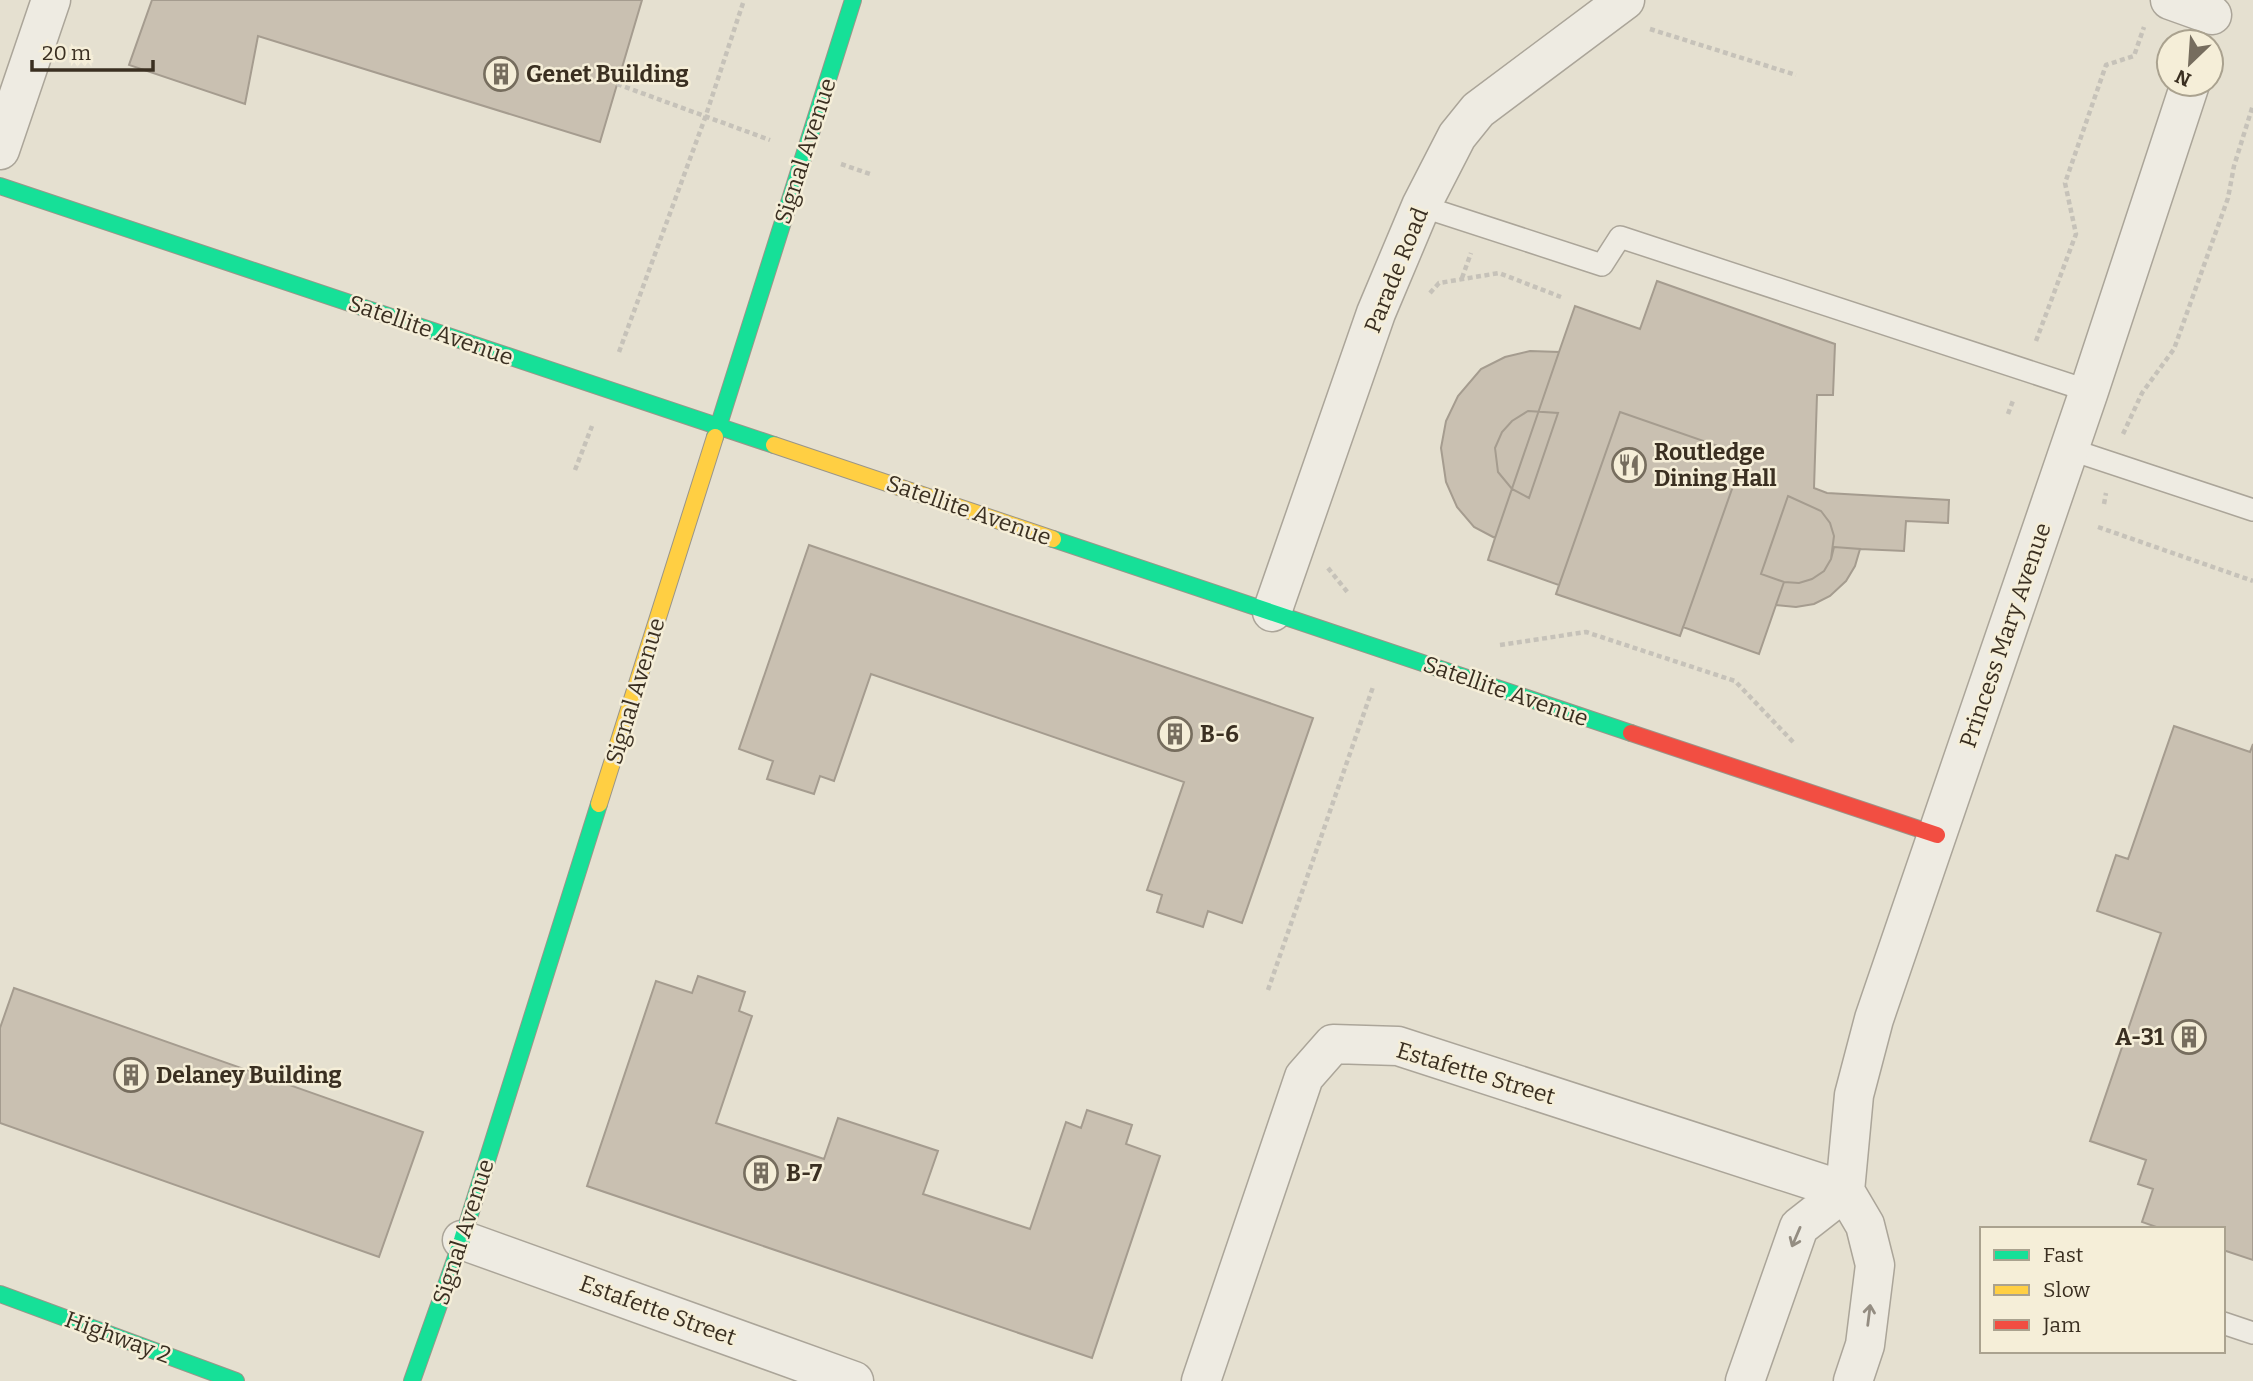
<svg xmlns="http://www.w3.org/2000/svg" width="2253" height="1381" font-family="Bitter,serif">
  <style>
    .building { fill: #c9c0b1; stroke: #a59c8f; stroke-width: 2 }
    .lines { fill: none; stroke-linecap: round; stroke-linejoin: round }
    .lane-casing { stroke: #aba599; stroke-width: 24 }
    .street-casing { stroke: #aba599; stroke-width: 41 }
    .fast-casing { stroke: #9a9589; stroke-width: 18 }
    .slow-casing { stroke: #9a9589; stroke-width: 18 }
    .jam-casing { stroke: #9a9589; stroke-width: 18 }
    .path { stroke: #c6c2b9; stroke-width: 4.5; stroke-dasharray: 5 3.5; stroke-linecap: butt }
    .lane { stroke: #eeebe2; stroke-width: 21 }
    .street { stroke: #eeebe2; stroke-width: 38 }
    .fast { stroke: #16e098; stroke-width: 16 }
    .slow { stroke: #ffcf43; stroke-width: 16 }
    .jam { stroke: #f24e42; stroke-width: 16 }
    .oneway { stroke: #948d82 }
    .labels { text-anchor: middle; stroke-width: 5; stroke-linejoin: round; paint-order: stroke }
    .poi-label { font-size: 23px; font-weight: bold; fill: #3a2f21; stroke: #f5eed8; text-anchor: start }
    .street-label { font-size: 23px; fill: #3a2f21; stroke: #f5eed8 }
  </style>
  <rect width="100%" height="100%" fill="#e5e0d0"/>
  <path class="building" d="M152,0H642L600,142L258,36L245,104L129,65Z
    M1657,281L1835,344L1833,395H1817L1814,488L1827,493L1949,500L1948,523L1906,521L1904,551L1860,549L1855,566L1846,581L1830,596L1814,604L1796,607L1776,605L1759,654L1683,627L1680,636L1556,594L1559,585L1488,560L1495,538L1474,527L1457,507L1446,482L1441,448L1446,421L1458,396L1481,369L1505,357L1530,351L1559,352L1575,306L1640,329Z
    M1530,351L1559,352L1495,538L1474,527L1457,507L1446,482L1441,448L1446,421L1458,396L1481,369L1505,357Z
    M1528,411L1558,413L1529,498L1512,489L1498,472L1495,448L1502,432L1512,421Z
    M1620,412L1744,455L1680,636L1556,594Z
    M1788,496L1821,511L1830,523L1834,536L1831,559L1824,571L1812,579L1799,583L1784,582L1761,574Z
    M809,545L1313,718L1242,923L1208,911L1203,927L1157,912L1162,895L1147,890L1184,782L871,674L834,781L820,776L814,794L767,779L773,761L739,749Z
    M1834,547L1860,549L1855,566L1846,581L1830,596L1814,604L1796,607L1776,605L1784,582L1799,583L1812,579L1824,571L1831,559Z
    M2174,726L2250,752L2253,744V1260L2223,1250V1229H2162L2142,1222L2153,1189L2138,1184L2146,1160L2090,1141L2161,933L2097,911L2116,855L2128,859Z
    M698,976L745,992L739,1011L752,1016L716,1123L824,1159L838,1118L938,1151L923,1194L1030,1229L1066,1122L1081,1128L1087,1110L1132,1125L1126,1144L1160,1156L1092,1358L587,1186L656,981L692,993Z
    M14,988L423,1132L379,1257L0,1123V1028Z"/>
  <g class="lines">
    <g class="lane-casing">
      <path id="lane" d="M1421,206L1602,265L1620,237L2089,391
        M2069,449L2253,510
        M2223,1323L2253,1333"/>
    </g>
    <g class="street-casing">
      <path id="street" d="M2170,0L2212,15
        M0,150L51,0
        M1272,612L1376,313L1421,206L1457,136L1478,110L1625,0
        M462,1240L854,1381
        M1201,1381L1304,1077L1333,1044L1398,1046L1845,1191
        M1745,1381L1799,1227L1845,1191
        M1853,1381L1865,1345L1875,1265L1865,1225L1845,1191L1854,1095L1874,1019L2089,391L2190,84"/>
    </g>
    <g class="fast-casing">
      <path id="fast" d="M0,186L774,445
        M715,437L853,0
        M1053,539L1631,733
        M0,1294L236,1381
        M412,1381L462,1240L599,804"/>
    </g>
    <g class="slow-casing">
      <path id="slow" d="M774,445L1053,539
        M599,804L715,437"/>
    </g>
    <g class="jam-casing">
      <path id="jam" d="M1631,733L1937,835"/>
    </g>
    <path class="path" d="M1650,29L1796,75
      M617,84L770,140
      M841,164L870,174
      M1462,278L1471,253
      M1430,293L1439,283L1499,273L1561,297
      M2036,341L2076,234L2065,183L2106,65L2134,56L2144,27
      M619,352L705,118L744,0
      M2008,414L2014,398
      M2123,434L2142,393L2174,349L2228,198L2234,166L2253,105
      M575,470L592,426
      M2104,504L2106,493
      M2098,527L2253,581
      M1328,568L1349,594
      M1500,645L1586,632L1735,681L1795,744
      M1268,990L1373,687"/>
    <use href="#lane" class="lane"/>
    <use href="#street" class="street"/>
    <use href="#fast" class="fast"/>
    <use href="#slow" class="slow"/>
    <use href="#jam" class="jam"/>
  </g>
  <defs><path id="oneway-shaft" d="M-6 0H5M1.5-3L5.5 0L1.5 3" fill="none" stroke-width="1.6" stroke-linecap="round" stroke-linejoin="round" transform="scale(1.75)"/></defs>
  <g class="oneway">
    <use href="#oneway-shaft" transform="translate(1796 1237) rotate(113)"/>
    <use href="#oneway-shaft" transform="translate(1869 1315) rotate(-83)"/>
  </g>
  <defs>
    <g id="building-ring" transform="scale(1.75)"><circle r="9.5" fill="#f5eed8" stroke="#766d5e" stroke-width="1.5"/><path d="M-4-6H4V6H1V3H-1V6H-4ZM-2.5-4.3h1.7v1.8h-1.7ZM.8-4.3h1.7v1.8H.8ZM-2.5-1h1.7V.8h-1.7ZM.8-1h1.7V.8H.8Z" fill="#766d5e"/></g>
    <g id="restaurant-ring" transform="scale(1.75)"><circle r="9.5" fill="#f5eed8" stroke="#766d5e" stroke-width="1.5"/><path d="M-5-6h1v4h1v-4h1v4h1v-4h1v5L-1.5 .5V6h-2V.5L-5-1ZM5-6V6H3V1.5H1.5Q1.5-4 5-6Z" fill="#766d5e"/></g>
  </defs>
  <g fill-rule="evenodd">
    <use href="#building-ring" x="501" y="74"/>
    <use href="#restaurant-ring" x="1629" y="465"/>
    <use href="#building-ring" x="1175" y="734"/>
    <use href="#building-ring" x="2189" y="1037"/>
    <use href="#building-ring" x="131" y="1075"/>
    <use href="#building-ring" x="761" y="1173"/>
  </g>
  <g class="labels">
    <g class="poi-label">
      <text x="526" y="82">Genet Building</text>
      <text x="1654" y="460">Routledge<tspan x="1654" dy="26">Dining Hall</tspan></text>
      <text x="1200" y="742">B-6</text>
      <text x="2164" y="1045" text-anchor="end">A-31</text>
      <text x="156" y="1083">Delaney Building</text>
      <text x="786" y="1181">B-7</text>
    </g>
    <g class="street-label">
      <text transform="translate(805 151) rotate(-72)" y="8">Signal Avenue</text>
      <text transform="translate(1396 270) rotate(-68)" y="8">Parade Road</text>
      <text transform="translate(431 330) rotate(19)" y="8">Satellite Avenue</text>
      <text transform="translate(969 510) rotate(19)" y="8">Satellite Avenue</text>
      <text transform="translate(2005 635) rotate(-71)" y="8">Princess Mary Avenue</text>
      <text transform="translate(635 691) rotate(-73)" y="8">Signal Avenue</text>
      <text transform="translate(1506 691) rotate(19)" y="8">Satellite Avenue</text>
      <text transform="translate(1476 1073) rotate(17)" y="8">Estafette Street</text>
      <text transform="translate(463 1232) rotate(-72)" y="8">Signal Avenue</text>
      <text transform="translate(658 1310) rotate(20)" y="8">Estafette Street</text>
      <text transform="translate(118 1337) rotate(20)" y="8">Highway 2</text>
    </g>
  </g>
  <rect x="1980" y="1227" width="245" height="126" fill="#f5eed8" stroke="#aaa28f" stroke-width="2"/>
  <rect x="1994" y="1250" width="35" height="10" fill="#16e098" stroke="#aaa28f" stroke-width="2"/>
  <text x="2043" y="1262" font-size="21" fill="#3a2f21">Fast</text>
  <rect x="1994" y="1285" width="35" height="10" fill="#ffcf43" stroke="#aaa28f" stroke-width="2"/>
  <text x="2043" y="1297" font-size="21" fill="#3a2f21">Slow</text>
  <rect x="1994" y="1320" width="35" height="10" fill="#f24e42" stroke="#aaa28f" stroke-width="2"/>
  <text x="2043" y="1332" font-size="21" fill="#3a2f21">Jam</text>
  <g transform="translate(2190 63) rotate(205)"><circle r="33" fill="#f5eed8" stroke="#aaa28f" stroke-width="2"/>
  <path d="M0-5L12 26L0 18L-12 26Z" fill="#766d5e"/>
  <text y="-10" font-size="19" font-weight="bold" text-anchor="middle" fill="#3a2f21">N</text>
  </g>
  <path d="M32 60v10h121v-10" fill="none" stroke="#3a2f21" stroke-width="3.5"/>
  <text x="42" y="60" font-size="21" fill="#3a2f21" stroke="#f5eed8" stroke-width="5" paint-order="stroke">20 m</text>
</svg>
